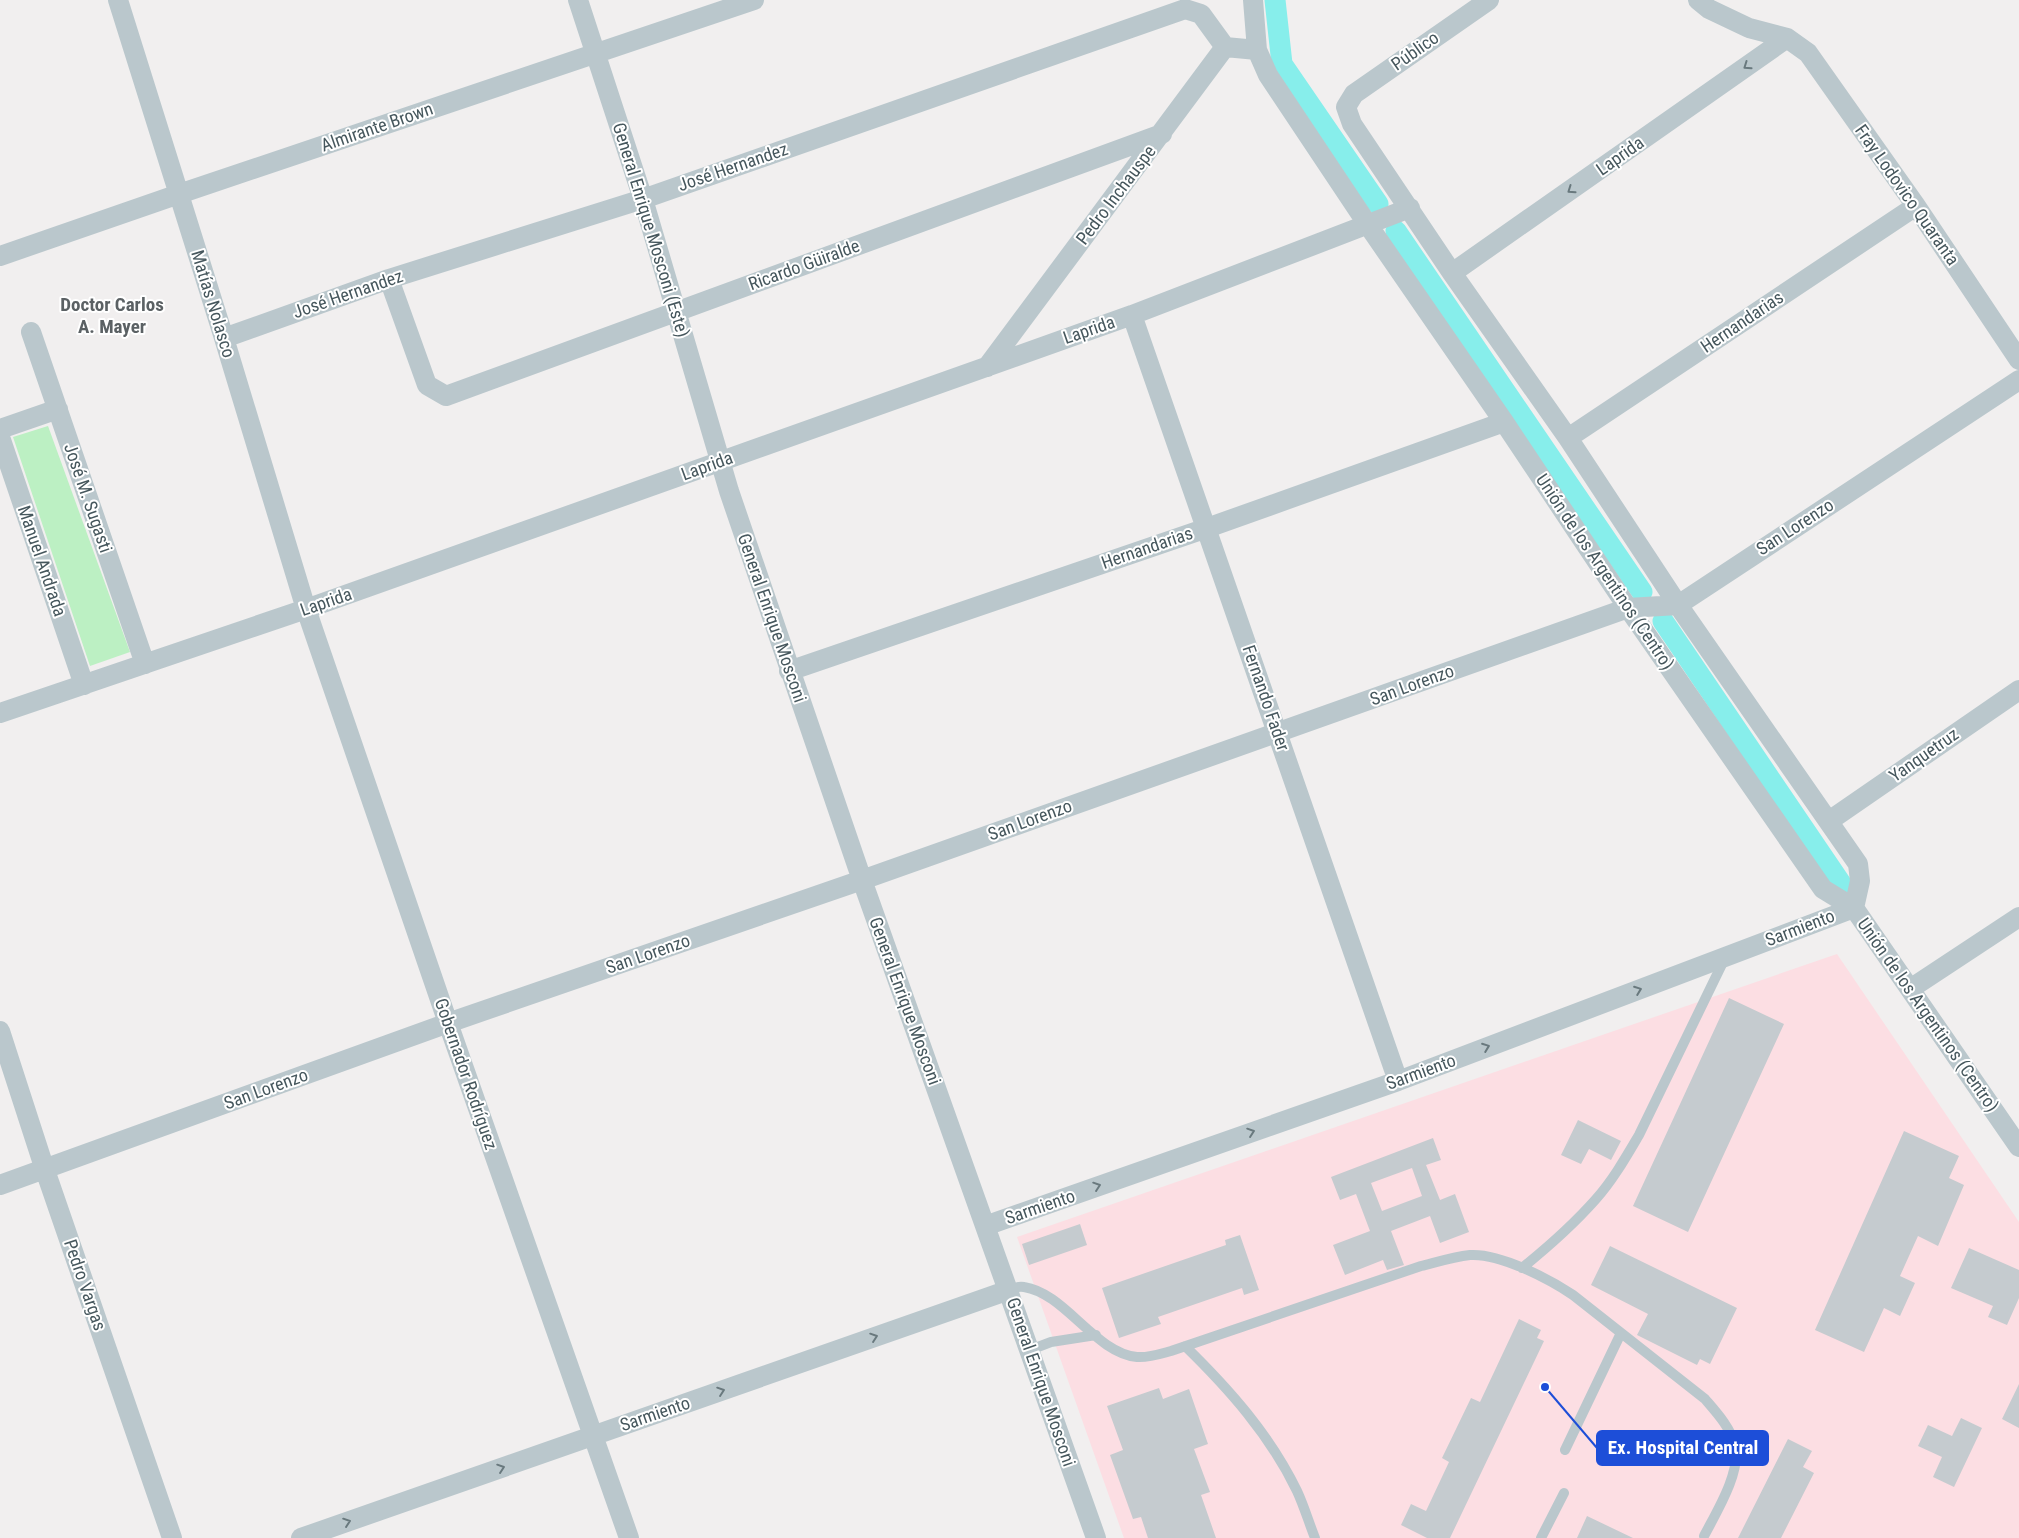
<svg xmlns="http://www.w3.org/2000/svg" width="2019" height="1538" font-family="'Roboto Condensed',sans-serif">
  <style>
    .medical { fill: #fcdee3 }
    .green { fill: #bcf0c3 }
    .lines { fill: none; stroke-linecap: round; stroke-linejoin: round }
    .canal { stroke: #87eeeb; stroke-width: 21 }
    .building { fill: #c5cbcf; fill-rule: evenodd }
    .lane { stroke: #bac7cc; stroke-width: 10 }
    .street { stroke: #bac7cc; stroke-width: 20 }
    .oneway { stroke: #69797e }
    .labels { text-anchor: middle; stroke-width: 4; stroke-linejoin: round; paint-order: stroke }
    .street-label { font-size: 18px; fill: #46575d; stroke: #fff }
    .neighbourhood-label { font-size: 19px; font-weight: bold; fill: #5b6164; stroke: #fff }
    .leader { fill: none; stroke: #1d4ed8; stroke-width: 2 }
    .callout-dot { fill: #1d4ed8; stroke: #fff; stroke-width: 2 }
    .callout { fill: #1d4ed8; stroke: #1d4ed8; stroke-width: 2 }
    .callout-label { font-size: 19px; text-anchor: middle; font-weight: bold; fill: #fff }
  </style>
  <rect width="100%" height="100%" fill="#f1efef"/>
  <path class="medical" d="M1837,954L2019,1222V1538H1124L1017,1237Z"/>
  <path class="green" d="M48,426L130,652L90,666L13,437Z"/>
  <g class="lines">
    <path class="canal" d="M1275,0L1282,64L1378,204
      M1396,231L1642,592
      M1663,621L1844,888"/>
  </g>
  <path class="building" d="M1729,998L1784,1024L1688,1232L1633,1206Z
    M1578,1120L1621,1141L1611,1160L1589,1149L1581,1164L1561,1155Z
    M1904,1131L1959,1156L1949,1178L1964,1185L1938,1246L1918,1236L1900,1276L1915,1283L1900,1316L1884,1308L1864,1352L1815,1330Z
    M1433,1138L1441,1160L1426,1165L1440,1200L1455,1194L1469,1232L1440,1243L1430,1216L1391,1231L1404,1265L1387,1270L1383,1260L1345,1275L1333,1245L1370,1231L1356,1194L1340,1200L1331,1177ZM1412,1168L1422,1196L1382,1211L1371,1183Z
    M1080,1224L1087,1245L1029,1265L1022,1244Z
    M1240,1235L1259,1290L1244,1295L1242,1288L1158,1317L1161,1324L1119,1338L1102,1288L1226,1245L1225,1240Z
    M1610,1246L1737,1308L1710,1364L1700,1359L1697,1365L1637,1335L1648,1314L1591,1285Z
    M1969,1248L2019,1270V1298L2007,1325L1988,1317L1993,1306L1951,1288Z
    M1519,1319L1541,1330L1537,1338L1544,1341L1450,1538H1427L1401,1525L1411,1504L1426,1511L1449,1462L1442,1458L1471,1398L1480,1402Z
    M2019,1384V1428L2002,1419Z
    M1159,1388L1163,1399L1189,1389L1208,1444L1194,1449L1210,1492L1201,1495L1216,1538H1148L1141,1517L1133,1519L1110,1455L1123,1450L1107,1406Z
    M1961,1418L1982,1428L1954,1487L1933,1477L1942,1457L1918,1446L1928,1425L1952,1436Z
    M1788,1439L1812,1451L1803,1467L1814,1473L1781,1538H1738Z
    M1587,1516L1633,1538H1577Z"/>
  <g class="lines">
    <path class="lane" d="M1522,1268C1548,1247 1574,1224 1596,1199C1613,1180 1626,1157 1639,1135L1725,958
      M1009,1290C1013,1288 1019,1286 1024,1287C1065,1293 1095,1353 1137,1357C1148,1358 1160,1354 1171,1351L1421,1266C1437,1262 1453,1257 1470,1255C1500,1253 1549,1279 1573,1295L1705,1399C1717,1413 1730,1427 1735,1445C1742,1471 1716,1513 1704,1536
      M1185,1346C1229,1389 1270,1435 1297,1491C1304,1506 1309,1523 1315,1538
      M1030,1350L1051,1342L1096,1335
      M1565,1450L1621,1333
      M1541,1538L1564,1493"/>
    <path class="street" d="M118,0L224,338L306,609L448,1023L629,1538
      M578,0L643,199L729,491L862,880L1096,1538
      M1253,0L1257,50L1268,75L1368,225L1504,422L1628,608L1823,889L1854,908L2019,1147
      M1489,0L1354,94L1346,107L1352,124L1452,273L1568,438L1678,605L1858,864L1860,881L1854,908
      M1698,0L1709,9L1749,28L1787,38L1808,53L1916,206L2019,360
      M0,256L179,194L754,0
      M1452,273L1787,38
      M389,279L427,385L446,396L1162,134
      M1132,315L1398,1081
      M31,332L145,664
      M224,338L389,279L643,199L1185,9L1201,14L1225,47
      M987,367L1225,47L1257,50
      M0,429L58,409
      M0,437L84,685
      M1568,438L1916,206
      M789,671L1207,528L1504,422
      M0,713L306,609L1132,315L1410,208
      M1829,821L2019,690
      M1910,989L2019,917
      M0,1031L45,1170L172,1538
      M0,1185L448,1023L862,880L1628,608L1678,605L2019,380
      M985,1226L1398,1081L1854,908
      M301,1538L1009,1290"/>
  </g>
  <defs><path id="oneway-chevron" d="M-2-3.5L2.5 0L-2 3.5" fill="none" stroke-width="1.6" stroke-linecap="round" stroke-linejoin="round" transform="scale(1.25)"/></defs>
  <g class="oneway">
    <use href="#oneway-chevron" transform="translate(1747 66) rotate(145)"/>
    <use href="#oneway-chevron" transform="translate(1571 190) rotate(145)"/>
    <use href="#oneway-chevron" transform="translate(1638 990) rotate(-21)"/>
    <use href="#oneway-chevron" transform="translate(1486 1047) rotate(-21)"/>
    <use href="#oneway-chevron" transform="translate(1251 1132) rotate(-19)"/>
    <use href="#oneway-chevron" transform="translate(1097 1186) rotate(-19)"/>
    <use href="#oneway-chevron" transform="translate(874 1337) rotate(-19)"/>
    <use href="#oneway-chevron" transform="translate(721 1391) rotate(-19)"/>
    <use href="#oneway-chevron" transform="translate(501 1468) rotate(-19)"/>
    <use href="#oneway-chevron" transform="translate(347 1522) rotate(-19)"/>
  </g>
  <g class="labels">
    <g class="street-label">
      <text transform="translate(1415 51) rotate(-35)" y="6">Público</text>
      <text transform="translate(377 127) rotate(-19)" y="6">Almirante Brown</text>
      <text transform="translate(1620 156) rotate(-35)" y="6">Laprida</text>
      <text transform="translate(733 167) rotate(-19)" y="6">José Hernandez</text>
      <text transform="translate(1116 195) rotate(-53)" y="6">Pedro Inchauspe</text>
      <text transform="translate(1907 195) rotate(55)" y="6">Fray Lodovico Quaranta</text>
      <text transform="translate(651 230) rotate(73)" y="6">General Enrique Mosconi (Este)</text>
      <text transform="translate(804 265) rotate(-20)" y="6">Ricardo Güiralde</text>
      <text transform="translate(348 294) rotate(-19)" y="6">José Hernandez</text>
      <text transform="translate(213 304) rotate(73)" y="6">Matías Nolasco</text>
      <text transform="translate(1742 322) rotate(-34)" y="6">Hernandarias</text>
      <text transform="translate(1089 330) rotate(-19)" y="6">Laprida</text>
      <text transform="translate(707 466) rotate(-20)" y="6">Laprida</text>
      <text transform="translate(88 498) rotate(71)" y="6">José M. Sugasti</text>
      <text transform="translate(1795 527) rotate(-33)" y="6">San Lorenzo</text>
      <text transform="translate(1147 548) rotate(-19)" y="6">Hernandarias</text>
      <text transform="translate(42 561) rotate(71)" y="6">Manuel Andrada</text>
      <text transform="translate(1605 572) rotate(56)" y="6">Unión de los Argentinos (Centro)</text>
      <text transform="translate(326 602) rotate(-19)" y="6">Laprida</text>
      <text transform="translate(772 618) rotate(71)" y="6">General Enrique Mosconi</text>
      <text transform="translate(1412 685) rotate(-20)" y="6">San Lorenzo</text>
      <text transform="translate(1266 698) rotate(71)" y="6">Fernando Fader</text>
      <text transform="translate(1924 755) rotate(-35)" y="6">Yanquetruz</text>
      <text transform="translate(1030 820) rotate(-20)" y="6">San Lorenzo</text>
      <text transform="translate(1800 928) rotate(-21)" y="6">Sarmiento</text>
      <text transform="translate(648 954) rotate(-19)" y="6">San Lorenzo</text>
      <text transform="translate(905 1001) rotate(70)" y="6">General Enrique Mosconi</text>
      <text transform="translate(1928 1015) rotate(55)" y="6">Unión de los Argentinos (Centro)</text>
      <text transform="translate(1421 1072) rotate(-20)" y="6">Sarmiento</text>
      <text transform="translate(466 1074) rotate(71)" y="6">Gobernador Rodríguez</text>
      <text transform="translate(266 1089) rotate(-20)" y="6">San Lorenzo</text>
      <text transform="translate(1040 1207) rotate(-19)" y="6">Sarmiento</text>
      <text transform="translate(85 1285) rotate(71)" y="6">Pedro Vargas</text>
      <text transform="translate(1041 1382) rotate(71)" y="6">General Enrique Mosconi</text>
      <text transform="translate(655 1414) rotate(-19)" y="6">Sarmiento</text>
    </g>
    <g class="neighbourhood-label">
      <text x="112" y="311">Doctor Carlos<tspan x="112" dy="22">A. Mayer</tspan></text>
    </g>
  </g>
  <path class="leader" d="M1545 1387L1597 1448"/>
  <circle class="callout-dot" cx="1545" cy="1387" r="5"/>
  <rect class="callout" x="1597" y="1431" width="171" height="34" rx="5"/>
  <g class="callout-label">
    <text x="1683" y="1454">Ex. Hospital Central</text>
  </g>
</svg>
